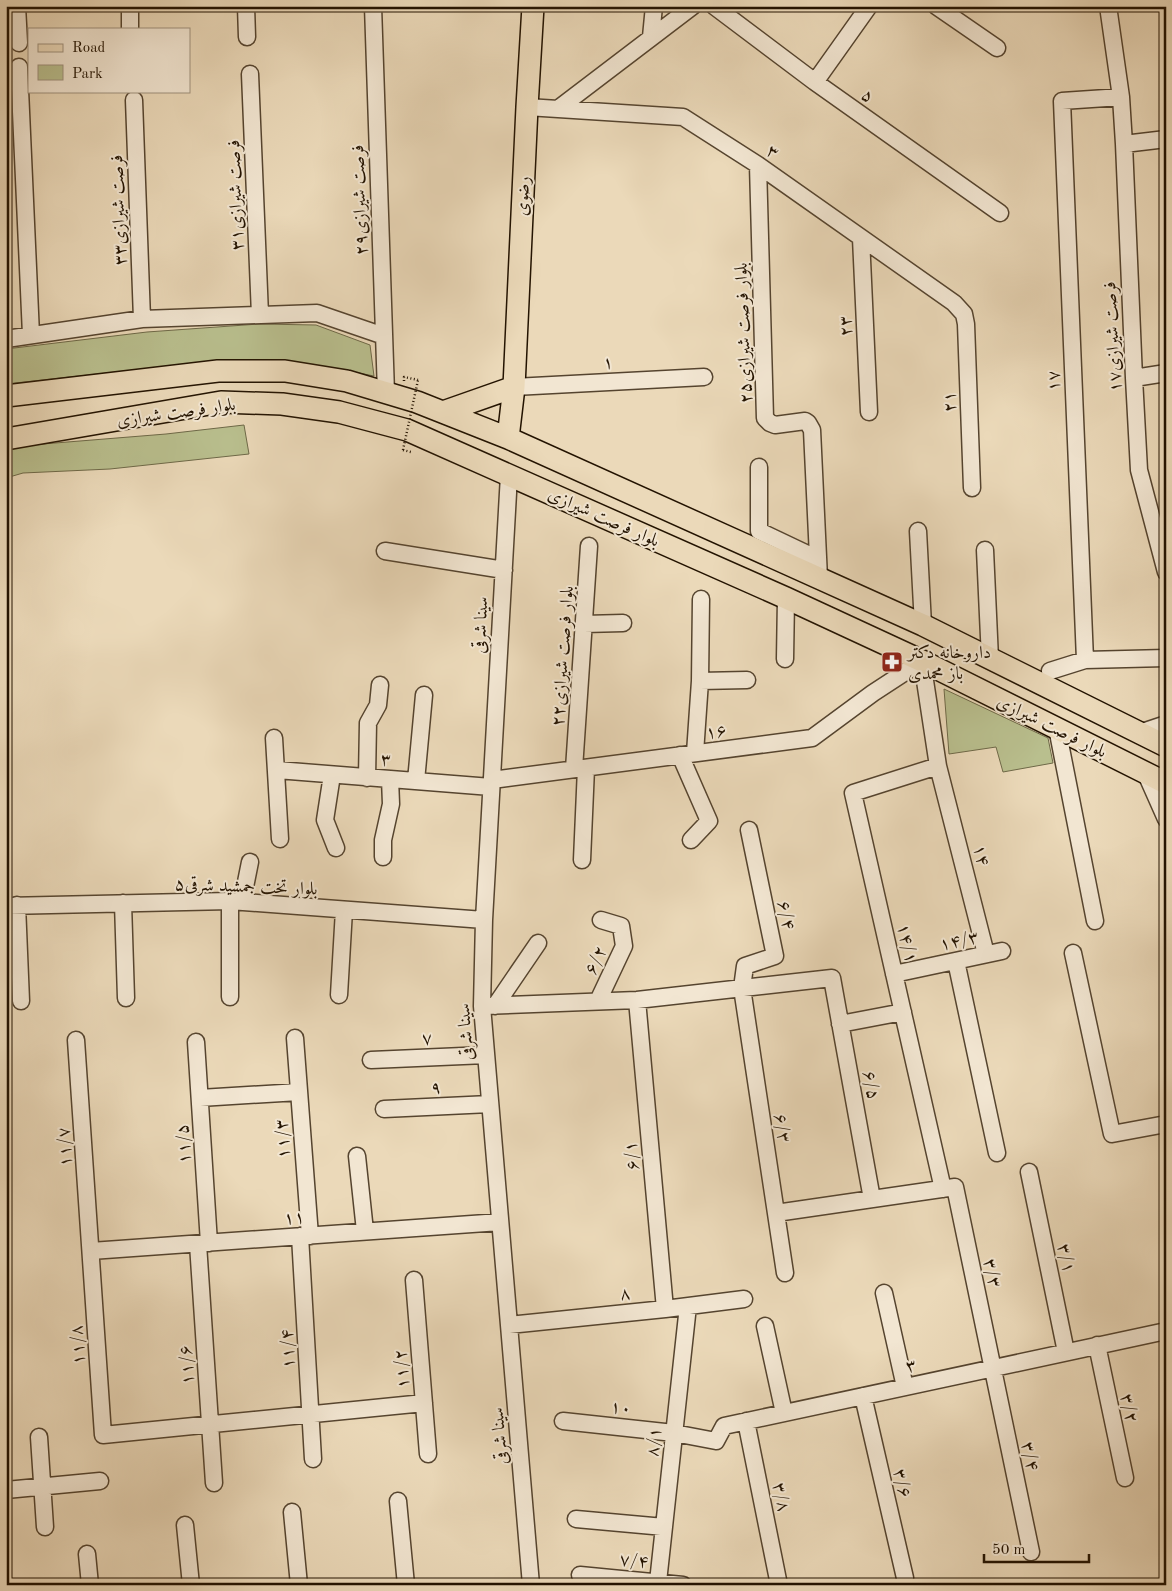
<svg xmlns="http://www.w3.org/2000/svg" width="1172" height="1591" font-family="'Old Standard TT',Amiri,serif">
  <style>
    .green { fill: #b9bf8e; stroke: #6e6948 }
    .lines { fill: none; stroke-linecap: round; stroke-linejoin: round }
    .minor-casing { stroke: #55442f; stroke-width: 19 }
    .major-casing { stroke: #231301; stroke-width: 24 }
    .path { stroke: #231301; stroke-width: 2.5; stroke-dasharray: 1 2.5; stroke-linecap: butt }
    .minor { stroke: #f2e6d2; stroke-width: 16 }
    .major { stroke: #ebd9b9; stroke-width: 21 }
    .path-bridge { stroke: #231301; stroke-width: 2.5; stroke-dasharray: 1 2.5; stroke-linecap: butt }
    .labels { text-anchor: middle; stroke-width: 4; stroke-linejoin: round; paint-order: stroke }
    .street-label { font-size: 18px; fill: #231301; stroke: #f2e6d2 }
    .poi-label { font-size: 18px; fill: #231301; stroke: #f2e6d2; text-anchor: start }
  </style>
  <rect width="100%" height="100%" fill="#ebd9b9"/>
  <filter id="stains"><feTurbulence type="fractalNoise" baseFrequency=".004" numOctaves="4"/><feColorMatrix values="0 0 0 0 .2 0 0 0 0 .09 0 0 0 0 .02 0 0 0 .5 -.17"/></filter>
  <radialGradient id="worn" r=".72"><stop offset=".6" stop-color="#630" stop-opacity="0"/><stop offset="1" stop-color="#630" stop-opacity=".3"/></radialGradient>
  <path class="green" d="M259,324L316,325L370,345L374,376L349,371L216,361L6,384V349L147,332Z
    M244,425L249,454L110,469L23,473L6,478V447L166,434Z
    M944,689L1048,738L1053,763L1003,772L996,747L949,754Z"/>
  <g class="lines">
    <g class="minor-casing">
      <path id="minor" d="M17,6L19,43
        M130,6V29
        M246,6L247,37
        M373,6L386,393
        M714,6L815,82L1000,213
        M936,6L997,48
        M1108,6L1121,97L1124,144L1134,378L1139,470L1166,572
        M651,37L654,6
        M19,67L31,335
        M250,74L260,315
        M815,82L869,6
        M134,100L142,319
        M527,107L683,117L758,165L954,303L964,314L966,324L972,488
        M559,108L693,6
        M1124,144L1166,139
        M758,165L765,418L770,423L775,425L805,421L808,423L812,430L819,578
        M861,238L869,412
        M6,339L142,319L317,313L384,336
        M1134,378L1166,373
        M514,387L704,377
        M759,467V531L818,559
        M509,475L484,920L482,1006L531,1585
        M918,531L923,625
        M985,550L990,659
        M385,551L504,570
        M584,624L623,623
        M785,659L786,598
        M1085,660L1062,101L1121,97
        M1050,671L1085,660L1166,658
        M700,681L747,680
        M1057,728L1095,921
        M1139,733L1166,724
        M274,738L280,839
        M695,753L700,681L701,599
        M680,755L709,821L691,840
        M938,766L853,793L943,1189
        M574,769L589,546
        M277,770L491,787
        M1146,774L1166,819
        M332,775L325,820L336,848
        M367,778L368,723L378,705L380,685
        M492,780L812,738L873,693L922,661L938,766L986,954
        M416,781L424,695
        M749,830L775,956L745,966L742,988L785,1273
        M383,857V840L391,804L390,779
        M582,860L586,768
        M230,901V997
        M242,902L250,862
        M123,903L126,998
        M17,905L21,1001
        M6,906L230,901L484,920
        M1073,953L1112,1134L1166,1124
        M956,961L997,1153
        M894,974L1002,951
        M339,995L344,910
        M637,1000L665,1309
        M598,1001L624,946L621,926L601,920
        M482,1006L637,1000L832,978L872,1199
        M495,1006L538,943
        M840,1024L903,1012
        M295,1038L310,1236
        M76,1040L103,1435L424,1403
        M196,1042L209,1243
        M371,1060L486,1055
        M200,1098L299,1092
        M384,1109L490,1104
        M357,1156L365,1231
        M1029,1172L1066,1352
        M776,1213L955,1187L1031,1552
        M300,1236L313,1459
        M198,1244L214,1483
        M91,1251L500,1222
        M414,1280L428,1454
        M884,1293L905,1387
        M509,1325L665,1309L744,1299
        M765,1326L784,1413
        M1097,1345L1125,1478
        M863,1396L905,1578
        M563,1421L674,1433L716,1441L724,1426L1166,1331
        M746,1421L778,1580
        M39,1437L45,1527
        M6,1490L100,1481
        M398,1501L406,1585
        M292,1512L299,1585
        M576,1519L664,1527
        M185,1525L191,1585
        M87,1554L90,1585
        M580,1575L683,1585
        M658,1582L688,1306"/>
    </g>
    <g class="major-casing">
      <path id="major" d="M514,387L527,107L533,6
        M6,396L218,371H285L347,381L417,402L508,438L923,625L1166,746
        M443,412L514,387L508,438
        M6,439L221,402L282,404L339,412L407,430L786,598L922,661L1166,783"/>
    </g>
    <path class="path" d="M404,381V377L418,380
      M403,450L411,452"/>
    <use href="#minor" class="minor"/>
    <use href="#major" class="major"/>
    <path class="path-bridge" d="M403,450L418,380"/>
  </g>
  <defs>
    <g id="pharmacy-square" transform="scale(1.125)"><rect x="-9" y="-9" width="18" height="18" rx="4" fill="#8f2418" stroke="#f2e6d2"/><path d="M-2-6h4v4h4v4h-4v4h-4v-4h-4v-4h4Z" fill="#fff"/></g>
  </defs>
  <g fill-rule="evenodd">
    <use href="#pharmacy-square" x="892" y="662"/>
  </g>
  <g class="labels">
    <g class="street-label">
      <text transform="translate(868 95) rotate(35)" y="6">۵</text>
      <text transform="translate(773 151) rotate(35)" y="6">۳</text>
      <text transform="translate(235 195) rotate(-92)" y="6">فرصت شیرازی۳۱</text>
      <text transform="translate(522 196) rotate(-87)" y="6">رضوی</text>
      <text transform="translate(359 200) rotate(-92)" y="6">فرصت شیرازی۲۹</text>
      <text transform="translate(118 210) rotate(-92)" y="6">فرصت شیرازی۳۳</text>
      <text transform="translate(845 326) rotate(-93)" y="6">۲۳</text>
      <text transform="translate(743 333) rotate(-92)" y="6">بلوار فرصت شیرازی۲۵</text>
      <text transform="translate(1112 337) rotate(-93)" y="6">۱۷فرصت شیرازی</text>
      <text transform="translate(608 362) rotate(-3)" y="6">۱</text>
      <text transform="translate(1053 381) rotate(-92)" y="6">۱۷</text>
      <text transform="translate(949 402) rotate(-92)" y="6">۲۱</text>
      <text transform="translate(176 412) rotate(-8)" y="6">بلوار فرصت شیرازی</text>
      <text transform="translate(604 517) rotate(24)" y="6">بلوار فرصت شیرازی</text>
      <text transform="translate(480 625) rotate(-87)" y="6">سینا شرقی</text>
      <text transform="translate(562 656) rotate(-86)" y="6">بلوار فرصت شیرازی۲۲</text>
      <text transform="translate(1052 726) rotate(26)" y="6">بلوار فرصت شیرازی</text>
      <text transform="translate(716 731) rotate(-7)" y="6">۱۶</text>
      <text transform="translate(386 759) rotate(4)" y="6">۳</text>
      <text transform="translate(982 855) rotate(76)" y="6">۱۴</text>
      <text transform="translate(246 886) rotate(2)" y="6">بلوار تخت جمشید شرقی۵</text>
      <text transform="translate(787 915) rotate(78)" y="6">۶/۴</text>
      <text transform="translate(959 940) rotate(-12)" y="6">۱۴/۳</text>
      <text transform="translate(908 943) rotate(77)" y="6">۱۴/۱</text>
      <text transform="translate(595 960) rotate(-65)" y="6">۶/۲</text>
      <text transform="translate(465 1032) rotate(-94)" y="6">سینا شرقی</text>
      <text transform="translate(427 1038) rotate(-3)" y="6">۷</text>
      <text transform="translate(872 1085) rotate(80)" y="6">۶/۵</text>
      <text transform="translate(436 1087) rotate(-3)" y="6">۹</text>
      <text transform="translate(783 1128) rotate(81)" y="6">۶/۳</text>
      <text transform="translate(282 1139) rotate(-94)" y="6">۱۱/۳</text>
      <text transform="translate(183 1144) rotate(-94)" y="6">۱۱/۵</text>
      <text transform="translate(64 1147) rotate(-94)" y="6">۱۱/۷</text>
      <text transform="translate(631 1156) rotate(-95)" y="6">۶/۱</text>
      <text transform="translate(294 1217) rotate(-4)" y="6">۱۱</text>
      <text transform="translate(1067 1258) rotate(78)" y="6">۳/۱</text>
      <text transform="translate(993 1273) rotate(78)" y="6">۳/۳</text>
      <text transform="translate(625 1293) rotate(-6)" y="6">۸</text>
      <text transform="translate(77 1345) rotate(-94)" y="6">۱۱/۸</text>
      <text transform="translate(287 1349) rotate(-93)" y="6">۱۱/۴</text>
      <text transform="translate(186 1365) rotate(-94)" y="6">۱۱/۶</text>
      <text transform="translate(911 1365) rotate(-12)" y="6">۳</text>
      <text transform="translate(401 1369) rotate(-95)" y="6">۱۱/۲</text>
      <text transform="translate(621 1407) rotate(7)" y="6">۱۰</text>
      <text transform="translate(1130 1408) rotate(78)" y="6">۳/۲</text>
      <text transform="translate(499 1436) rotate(-95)" y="6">سینا شرقی</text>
      <text transform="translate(653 1442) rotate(-84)" y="6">۸/۱</text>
      <text transform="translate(1031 1456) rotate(78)" y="6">۳/۴</text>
      <text transform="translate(903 1483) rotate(77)" y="6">۳/۶</text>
      <text transform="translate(782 1497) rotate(79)" y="6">۳/۸</text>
      <text transform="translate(634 1560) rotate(5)" y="6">۷/۴</text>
    </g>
    <g class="poi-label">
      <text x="908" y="658">داروخانه دکتر<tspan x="908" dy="21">باز محمدی</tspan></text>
    </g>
  </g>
  <rect width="1172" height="1591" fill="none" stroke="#ebd9b9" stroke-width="25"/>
  <rect x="8" y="8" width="1157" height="1576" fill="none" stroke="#231301" stroke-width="2.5"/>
  <rect x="12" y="12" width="1147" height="1566" fill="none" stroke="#231301"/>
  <rect x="28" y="28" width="162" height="65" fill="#f2e6d2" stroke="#9f927e"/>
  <rect x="38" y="44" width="25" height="8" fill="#ebd9b9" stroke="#9f927e"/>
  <text x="72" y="52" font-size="15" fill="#231301">Road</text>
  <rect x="38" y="65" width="25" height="15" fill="#b9bf8e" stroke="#9f927e"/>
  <text x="72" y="78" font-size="15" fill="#231301">Park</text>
  <path d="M984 1554v8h105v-8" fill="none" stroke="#231301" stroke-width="2.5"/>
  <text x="992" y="1554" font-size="15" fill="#231301" stroke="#f2e6d2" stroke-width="4" paint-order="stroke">50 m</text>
  <rect width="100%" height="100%" filter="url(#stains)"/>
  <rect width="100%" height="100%" fill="url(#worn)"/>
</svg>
